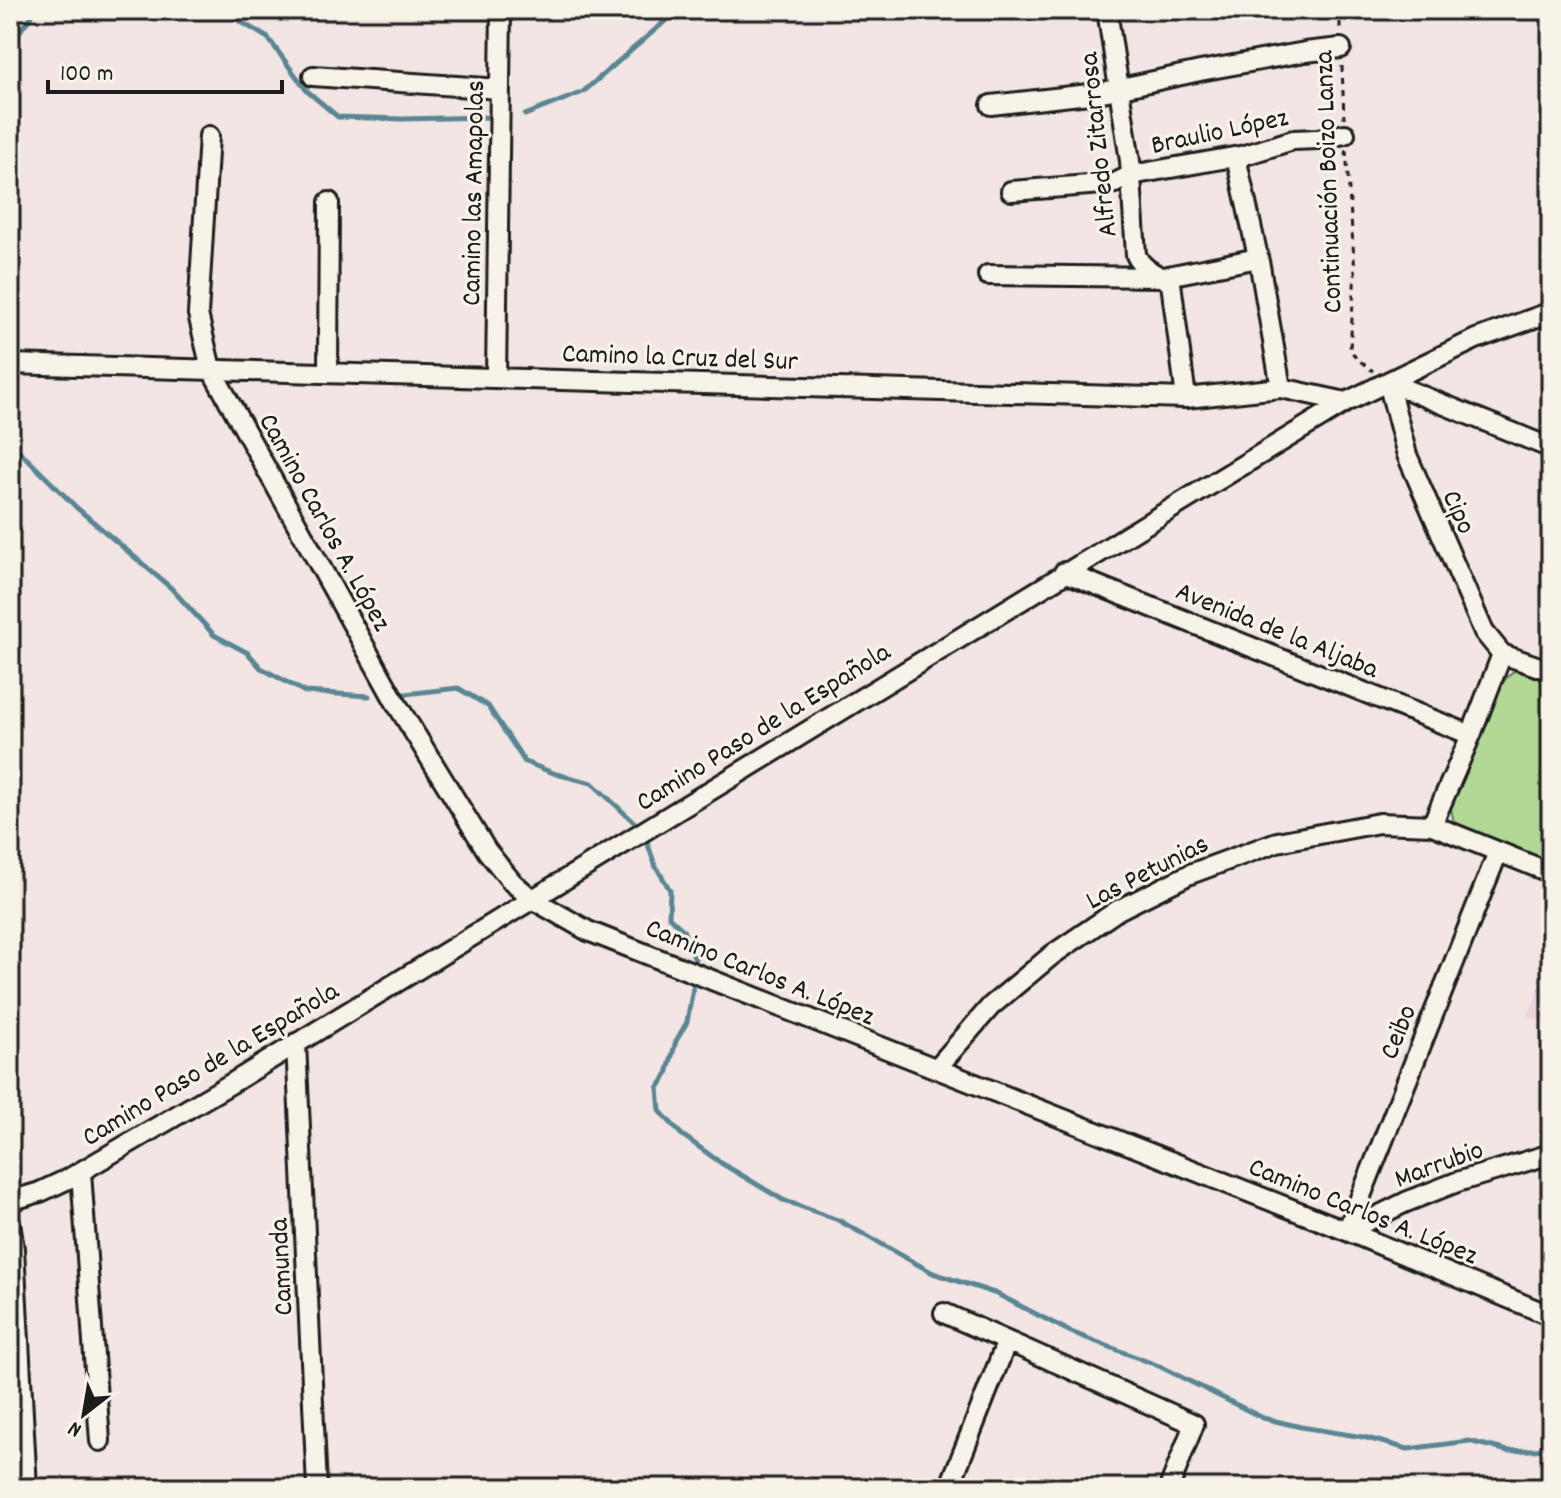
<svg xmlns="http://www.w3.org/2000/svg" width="1561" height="1498" font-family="Dekko,sans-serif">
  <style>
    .built { fill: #ecd4dc }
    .green { fill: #b1d895; stroke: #667a58; stroke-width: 2 }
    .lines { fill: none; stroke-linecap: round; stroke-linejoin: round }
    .stream { stroke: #5a8694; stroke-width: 5 }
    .minor-casing { stroke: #1c1c1c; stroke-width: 24 }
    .path { stroke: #1c1c1c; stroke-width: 3; stroke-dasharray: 6 6; stroke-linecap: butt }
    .minor { stroke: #f7f3e8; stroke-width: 18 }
    .labels { text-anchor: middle; stroke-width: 6; stroke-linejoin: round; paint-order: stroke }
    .street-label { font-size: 28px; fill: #1c1c1c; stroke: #f7f3e8 }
  </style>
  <rect width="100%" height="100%" fill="#f2e5e3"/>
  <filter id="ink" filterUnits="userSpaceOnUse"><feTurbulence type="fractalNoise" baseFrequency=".0125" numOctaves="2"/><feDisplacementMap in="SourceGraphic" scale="16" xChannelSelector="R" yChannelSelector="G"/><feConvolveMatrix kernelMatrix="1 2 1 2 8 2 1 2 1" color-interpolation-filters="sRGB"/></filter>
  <g filter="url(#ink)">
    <path class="built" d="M1551,958V1025L1528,1016Z"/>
    <path class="green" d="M1520,670L1551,679V866L1454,824L1451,808L1503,682L1512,672Z"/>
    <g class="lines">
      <path class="stream" d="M221,10L268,38L307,91L338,117L402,119L491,117
        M10,44L36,10
        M525,115L583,92L678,10
        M10,442L77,508L171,588L214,635L248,653L261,668L305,692L369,696
        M405,694L458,688L488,706L525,762L556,774L592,783L635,823
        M646,839L655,865L670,890L669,917L683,930L695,959
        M693,988L687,1022L676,1041L667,1074L658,1088L660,1111L681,1134L721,1163L783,1200L838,1220L933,1273L997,1294L1071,1332L1159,1366L1263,1418L1301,1427L1363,1437L1408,1449L1469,1441L1508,1451L1551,1449"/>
      <g class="minor-casing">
        <path id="minor" d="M1107,10L1130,161L1136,255C1143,271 1158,274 1171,283L1186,398
          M313,76L500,89
          M991,105L1098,93L1200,71L1305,52L1341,48
          M209,136L198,314L211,369L396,703L487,851L512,882L532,899L588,931L1347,1231L1551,1316
          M1236,157L1260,266L1281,388
          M1011,191L1115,183L1131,175L1245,155L1293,140L1318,139L1345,134
          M988,275L1163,277L1258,258
          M10,364L1186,398L1281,388L1346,402
          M328,373L329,202
          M496,378L501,10
          M1388,382L1407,455L1484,632L1502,654L1551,671
          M1388,382L1551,448
          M1064,572L1471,735
          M1432,825L1471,735L1502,654
          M296,1043L317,1488
          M936,1069L991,1006L1052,955L1118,910L1190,874L1277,842L1379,823L1432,825L1551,873
          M81,1172L100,1441
          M10,1201L40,1192L68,1179L232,1083L1346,402L1476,339L1551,312
          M10,1223L14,1249L27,1488
          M1347,1231L1498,852
          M1347,1231L1406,1202L1457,1182L1551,1154
          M944,1313L1194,1424L1169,1488
          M949,1488L1007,1341"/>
      </g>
      <path class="path" d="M1340,10V30
        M1342,66L1344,118
        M1346,150L1355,272L1350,349L1356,358L1373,371"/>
      <use href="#minor" class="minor"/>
    </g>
  </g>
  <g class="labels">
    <g class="street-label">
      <text transform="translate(1219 129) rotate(-12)" y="10">Braulio López</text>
      <text transform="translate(1096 145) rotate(-96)" y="10">Alfredo Zitarrosa</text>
      <text transform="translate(1326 182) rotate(-92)" y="10">Continuación Boizo Lanza</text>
      <text transform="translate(471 193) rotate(-89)" y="10">Camino las Amapolas</text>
      <text transform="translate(680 355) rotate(2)" y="10">Camino la Cruz del Sur</text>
      <text transform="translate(1461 511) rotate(66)" y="10">Cipo</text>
      <text transform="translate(327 521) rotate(61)" y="10">Camino Carlos A. López</text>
      <text transform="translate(1278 628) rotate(22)" y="10">Avenida de la Aljaba</text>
      <text transform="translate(762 725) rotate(-32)" y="10">Camino Paso de la Española</text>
      <text transform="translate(1146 870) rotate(-27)" y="10">Las Petunias</text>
      <text transform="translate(761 970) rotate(22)" y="10">Camino Carlos A. López</text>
      <text transform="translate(1396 1031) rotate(-68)" y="10">Ceibo</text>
      <text transform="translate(209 1062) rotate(-31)" y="10">Camino Paso de la Española</text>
      <text transform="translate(1438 1162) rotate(-20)" y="10">Marrubio</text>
      <text transform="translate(1364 1209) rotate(22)" y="10">Camino Carlos A. López</text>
      <text transform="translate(279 1267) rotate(-93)" y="10">Camunda</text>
    </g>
  </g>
  <rect width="1561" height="1498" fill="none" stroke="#f7f3e8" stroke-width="40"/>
  <rect x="20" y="20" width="1521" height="1458" fill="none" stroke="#1c1c1c" stroke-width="3" filter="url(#ink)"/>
  <g transform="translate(84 1414) rotate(211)" stroke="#f7f3e8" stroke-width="6" paint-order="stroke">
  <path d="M0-6L14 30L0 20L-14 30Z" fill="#1c1c1c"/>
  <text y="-12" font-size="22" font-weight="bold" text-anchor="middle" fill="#1c1c1c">N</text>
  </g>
  <path d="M48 80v12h234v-12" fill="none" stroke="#1c1c1c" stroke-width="4"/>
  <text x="60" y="80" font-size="24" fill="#1c1c1c" stroke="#f7f3e8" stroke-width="6" paint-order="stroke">100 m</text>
</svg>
